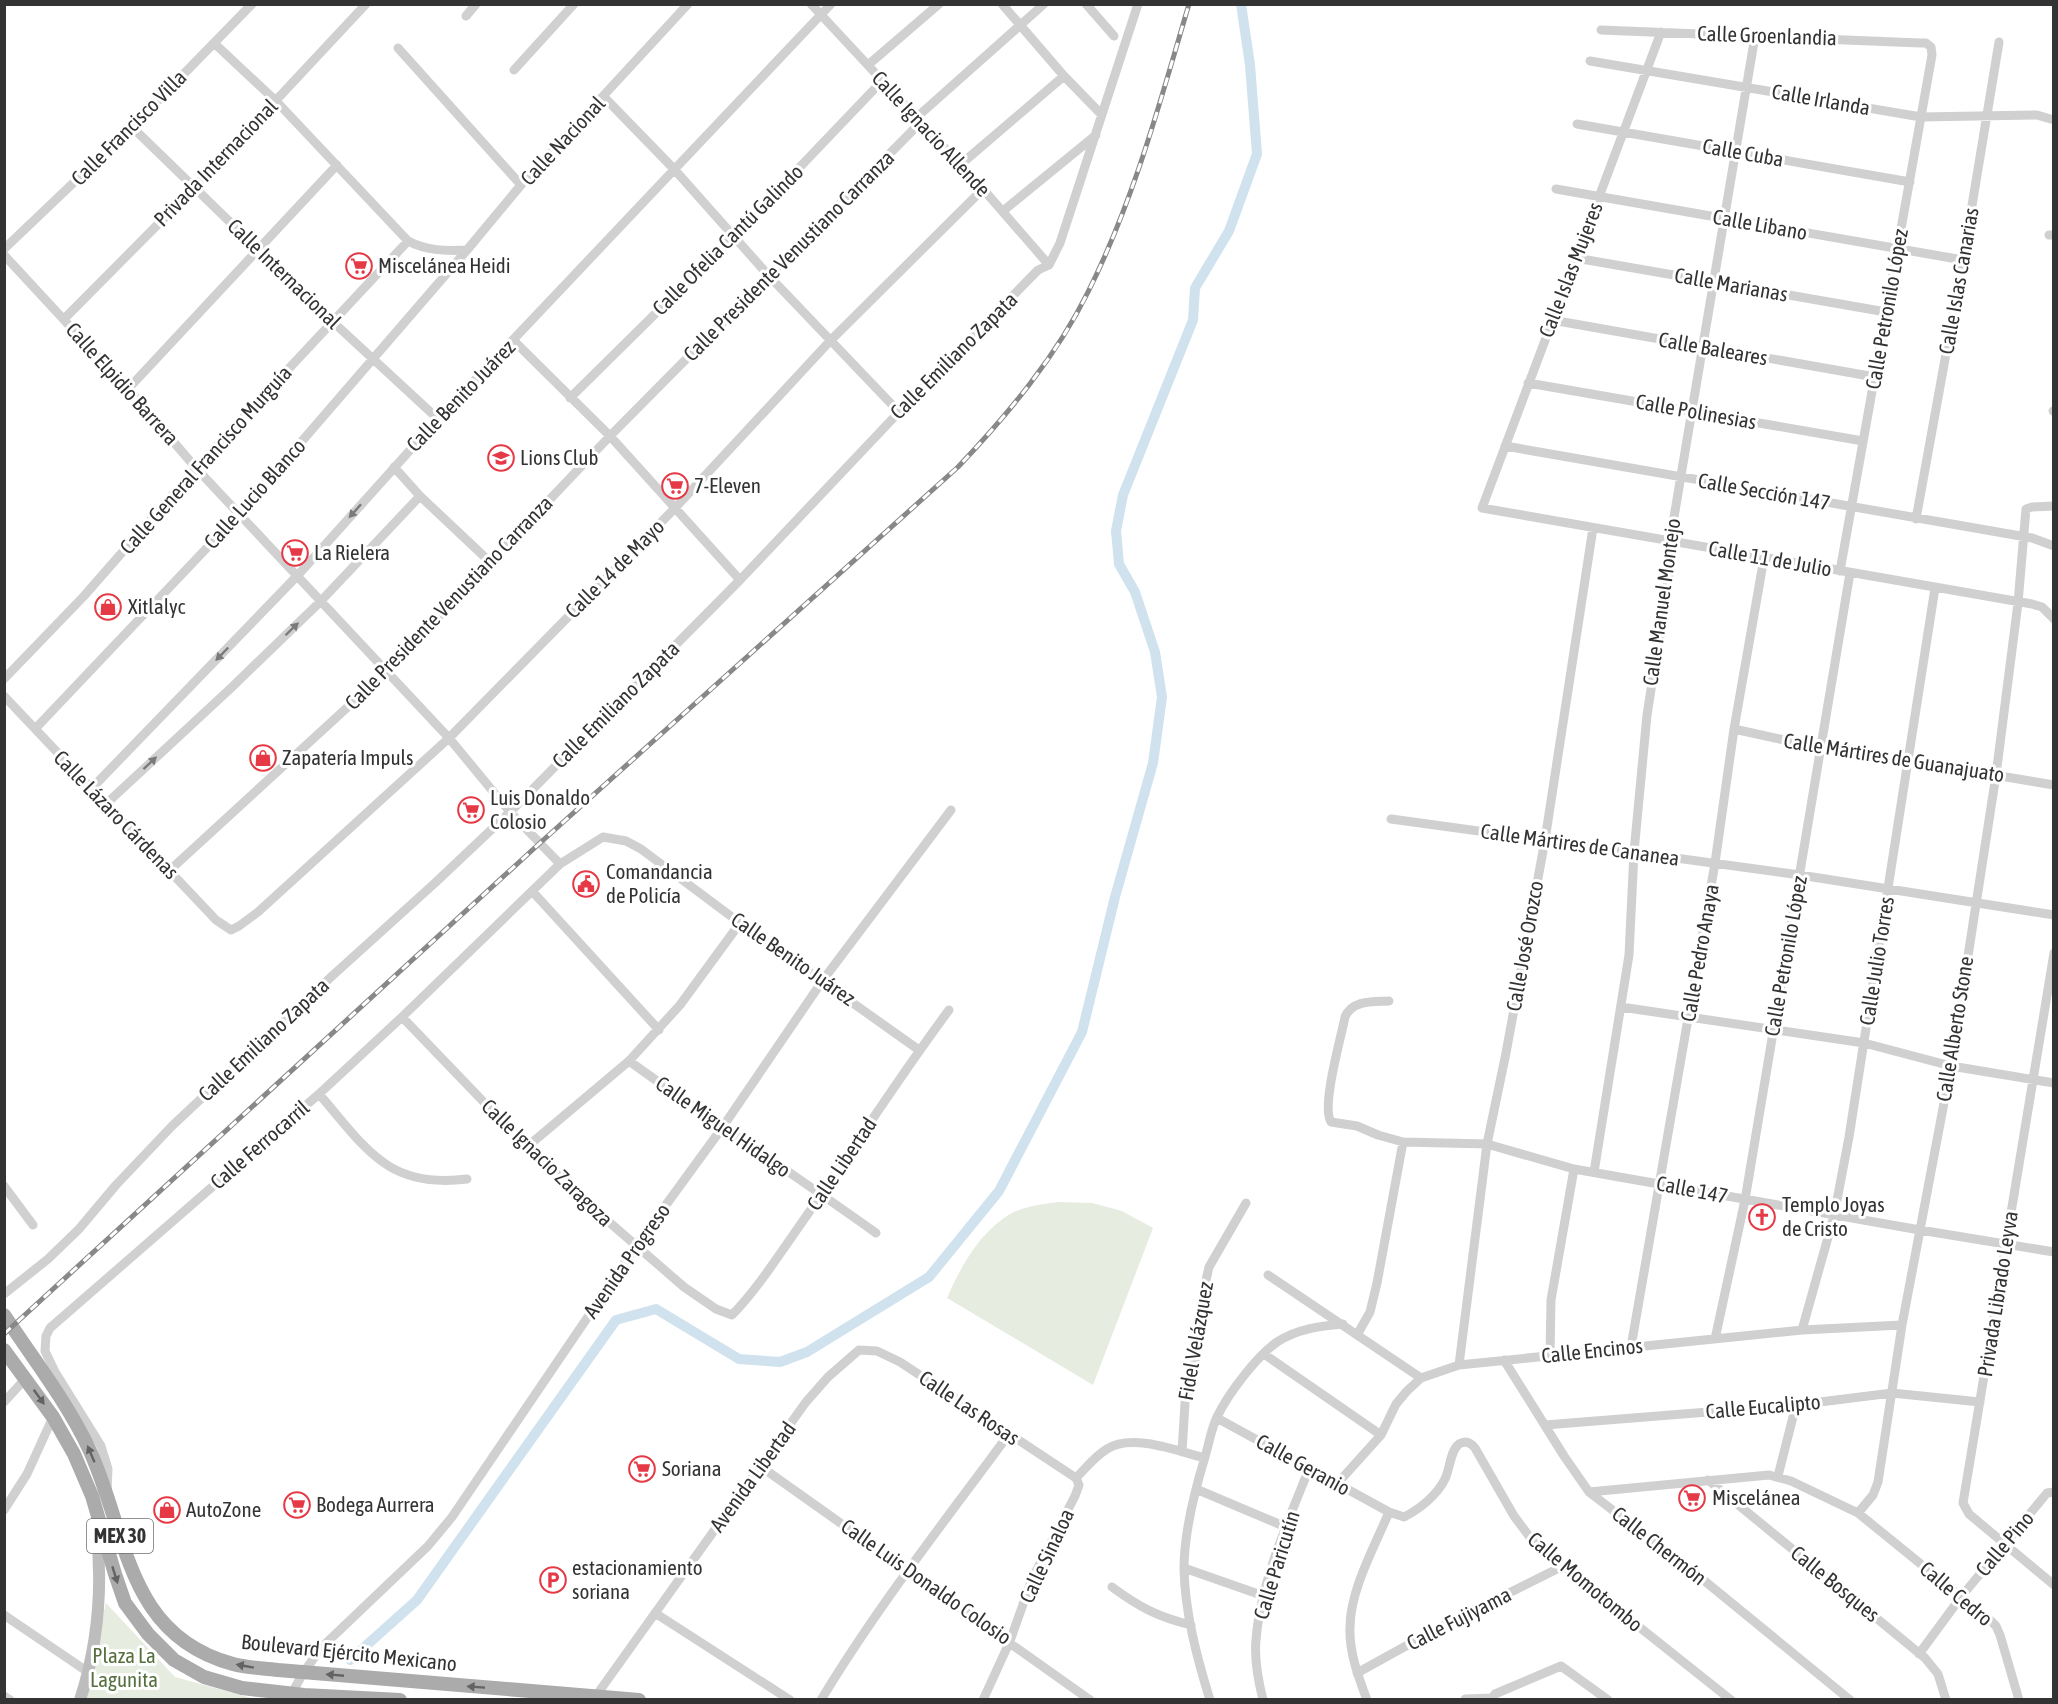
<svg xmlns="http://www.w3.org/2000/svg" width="2058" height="1704" font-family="'Asap Condensed',sans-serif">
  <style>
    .green { fill: #e6ecdf }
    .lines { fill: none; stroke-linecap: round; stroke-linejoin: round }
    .canal { stroke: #cfe2ee; stroke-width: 10 }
    .minor { stroke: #d0d0d0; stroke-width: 9 }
    .secondary { stroke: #bdbdbd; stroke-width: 12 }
    .primary { stroke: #ababab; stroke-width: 14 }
    .rail-casing { stroke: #888; stroke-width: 5 }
    .rail { stroke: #fff; stroke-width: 3; stroke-dasharray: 9; stroke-linecap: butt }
    .oneway { fill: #7a7a7a }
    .oneway2 { fill: #636363 }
    .labels { text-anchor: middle; stroke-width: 6; stroke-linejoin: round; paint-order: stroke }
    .shield { fill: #fff; stroke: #707070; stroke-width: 1.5 }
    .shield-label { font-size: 20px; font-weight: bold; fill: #333 }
    .street-label { font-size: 21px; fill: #333; stroke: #fff }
    .poi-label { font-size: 21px; fill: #333; stroke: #fff; text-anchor: start }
    .park-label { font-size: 21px; fill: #56703f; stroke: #fff }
  </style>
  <rect width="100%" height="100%" fill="#fff"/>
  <path class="green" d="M1058,1202L1092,1203L1122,1211L1153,1228L1093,1385L947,1298C961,1266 980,1231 1012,1213C1026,1206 1043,1204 1058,1202Z
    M106,1603L175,1677L255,1699L83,1700Z"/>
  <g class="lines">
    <path class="canal" d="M350,1660L417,1600L616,1320L656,1309L739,1359L780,1362L807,1352L929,1277L999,1191L1082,1032L1115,897L1153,763L1162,697L1155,652L1135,592L1119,564L1116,531L1123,495L1193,320L1195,288L1229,231L1257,154L1250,65L1241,4"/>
    <path class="minor" d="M811,4L983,189L1049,265
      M1002,4L1064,76L1101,114
      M1086,4L1114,36
      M466,16L476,4
      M1601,30L1920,43H1926L1931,47L1932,55L1840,571
      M1661,32L1482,508L2032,604L2042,607L2054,619
      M214,43L276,101L408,241C427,251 446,251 467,250L521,185L688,4
      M398,48L521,185
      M1590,61L1921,117L2037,115L2054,120
      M868,65L939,4
      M514,70L574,4
      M604,97L674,169L769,276L899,412
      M917,117L1044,4
      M1577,124L1910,182
      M132,127L332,321L438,419
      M960,165L1064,76
      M1556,189L1963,260
      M1003,211L1096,135
      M2049,235H2054
      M4,249L132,127L252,4
      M4,255L128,389L196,468L449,738L510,812L560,864
      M1576,258L1886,312
      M64,319L194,188L366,4
      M1552,320L1875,377
      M514,341L610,436L740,580
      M1528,383L1863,441
      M128,389L337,165
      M570,398L734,236L883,80
      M2053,411H2054
      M1505,446L2032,538L2054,546
      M394,467L420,496L490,562
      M1916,519L1963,260L1999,42
      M4,679L84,596L196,468L408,241
      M4,696L216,920L231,930L239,926L258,912L449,738L675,508L830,341L983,189
      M35,729L239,514L467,250
      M1734,729L1784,740L2054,785
      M92,788L298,575L438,419L831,4
      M107,803L231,688L320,602L420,496
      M1391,819L1800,875L2054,915
      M170,870L387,671L610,436L921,122
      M532,891L659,1030
      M2054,953L1963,1503L1969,1514L2054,1585
      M1389,1001C1372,1002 1352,1000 1345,1017C1341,1038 1321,1107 1331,1122L1357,1126L1378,1135L1403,1142L1487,1144L1574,1169L1920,1230L2054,1252
      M1621,1007L1864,1043L1951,1066L2054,1083
      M402,1017L502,1121L579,1196L684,1287L716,1309L732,1315C757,1289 777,1258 798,1228C849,1156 896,1081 949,1010
      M629,1061C711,1120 795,1175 876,1233
      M319,1094C366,1148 387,1189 467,1179
      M528,1146L629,1061L680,1005L740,923
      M1594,1172L1629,955L1634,852L1647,715L1671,562L1670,541L1755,36
      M4,1186L33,1225
      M1268,1275L1421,1378
      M4,1294L48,1259L79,1229L116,1185L172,1126L331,977L436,882L510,812L740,580L899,412L1038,270L1049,265L1060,243L1138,4
      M1802,1330L1834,1216L1849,1137L1935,588
      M1357,1335L1370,1312L1377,1283L1403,1142
      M1715,1339L1745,1200L1850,573
      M1631,1347L1715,863L1734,729L1764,558
      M1264,1354L1381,1435
      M1550,1355L1551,1300L1574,1169
      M1504,1360L1564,1456L1589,1492L1701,1578L1850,1700
      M1459,1365L1487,1144L1506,1053L1545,840L1593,528
      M4,1402L26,1378
      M1217,1418L1389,1512
      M1545,1425L1796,1405L1892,1393L1980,1402
      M1182,1452L1185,1403L1196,1355L1204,1289L1209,1267L1246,1203
      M760,1466L1090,1700
      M1778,1476L1796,1405
      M1076,1478C1085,1469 1095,1456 1107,1449C1132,1433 1178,1451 1204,1458
      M1708,1480L1925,1658L1938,1674L1946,1700
      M1336,1485L1381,1435L1396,1404L1407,1391L1421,1378L1459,1365L1802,1330L1902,1325
      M1196,1489L1286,1527
      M107,1491L108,1469L101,1446L55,1372L45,1351L46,1336L50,1328L319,1094L402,1017L560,864L603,837L626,841L641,849L740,923L919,1050
      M1589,1492L1769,1475L1791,1481L1858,1513L1991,1621L1996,1626L2000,1635L2019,1700
      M4,1510L27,1474L53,1417
      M1858,1513L1873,1495L1878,1482L1902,1325L1951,1066L1996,775L2018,603L2026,509L2032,507L2054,506
      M1184,1568L1264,1596
      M1112,1587C1139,1607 1158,1617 1191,1625
      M655,1613L790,1700
      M4,1615L88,1672
      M1919,1654L1961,1597L2047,1493L2054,1492
      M1357,1673L1433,1631L1563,1566
      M4,1696L10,1700
      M290,1697L303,1673L322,1647L428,1546L452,1517L636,1246L722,1128L823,980L951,810
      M1492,1698L1495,1694L1561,1666L1608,1700
      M1465,1699L1492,1698
      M593,1700L806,1402L828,1377L859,1350L877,1351L900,1362L1076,1478
      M821,1700C877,1607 945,1521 1009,1434
      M983,1700L1010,1641L1032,1579L1075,1496L1079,1485L1076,1478
      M1210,1700C1197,1658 1185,1613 1184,1569C1184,1532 1194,1493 1205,1457C1209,1444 1211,1429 1217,1417C1228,1394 1256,1357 1277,1342C1297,1329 1320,1326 1343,1324
      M1263,1700C1258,1680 1254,1660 1256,1640C1260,1584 1288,1521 1309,1469
      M1367,1700C1358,1676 1349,1652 1350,1627C1350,1590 1375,1546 1389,1512L1404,1517C1420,1509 1437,1495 1445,1479C1450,1469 1450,1451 1459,1444C1466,1440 1471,1443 1475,1448L1514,1516L1535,1544L1731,1700"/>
    <path class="secondary" d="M80,1700C99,1642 103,1584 96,1524"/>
    <path class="primary" d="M4,1315C33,1358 69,1405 90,1451C128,1535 126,1635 233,1664C248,1668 263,1668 278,1670L639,1700
      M4,1350L53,1417L74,1454L92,1496L115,1574L125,1603L148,1634L174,1660L204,1677L242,1688L304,1695L400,1700"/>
    <g class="rail-casing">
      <path id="rail" d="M4,1334L540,843L958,467C1008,414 1056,357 1088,292C1134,200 1160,102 1189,4"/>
    </g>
    <use href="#rail" class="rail"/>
  </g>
  <defs><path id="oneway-solid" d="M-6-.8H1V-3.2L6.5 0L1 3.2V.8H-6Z" transform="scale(1.5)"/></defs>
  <g class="oneway">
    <use href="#oneway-solid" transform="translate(355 511) rotate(132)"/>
    <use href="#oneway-solid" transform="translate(292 629) rotate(-44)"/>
    <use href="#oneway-solid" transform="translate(222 654) rotate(134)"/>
    <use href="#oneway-solid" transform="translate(150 763) rotate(-43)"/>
  </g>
  <g class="oneway2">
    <use href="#oneway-solid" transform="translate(39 1397) rotate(54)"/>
    <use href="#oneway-solid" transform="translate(91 1454) rotate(-113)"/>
    <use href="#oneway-solid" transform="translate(115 1575) rotate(73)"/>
    <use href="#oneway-solid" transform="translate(245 1666) rotate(-170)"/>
    <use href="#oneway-solid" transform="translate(335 1675) rotate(-175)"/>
    <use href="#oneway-solid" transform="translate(476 1687) rotate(-176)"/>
  </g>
  <defs>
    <g id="supermarket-ring" transform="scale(1.35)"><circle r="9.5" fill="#fff" stroke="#e63946" stroke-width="1.5"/><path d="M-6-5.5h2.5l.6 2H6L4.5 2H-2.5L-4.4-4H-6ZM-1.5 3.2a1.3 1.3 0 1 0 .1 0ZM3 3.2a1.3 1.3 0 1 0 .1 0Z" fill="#e63946"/></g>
    <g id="school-ring" transform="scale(1.35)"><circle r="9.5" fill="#fff" stroke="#e63946" stroke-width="1.5"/><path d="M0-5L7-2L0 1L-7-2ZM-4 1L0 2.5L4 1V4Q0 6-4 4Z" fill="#e63946"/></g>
    <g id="shop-ring" transform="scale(1.35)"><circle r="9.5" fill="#fff" stroke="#e63946" stroke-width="1.5"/><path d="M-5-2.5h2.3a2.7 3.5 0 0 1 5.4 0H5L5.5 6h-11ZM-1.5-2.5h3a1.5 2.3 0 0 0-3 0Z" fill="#e63946"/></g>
    <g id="civic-ring" transform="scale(1.35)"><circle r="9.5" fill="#fff" stroke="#e63946" stroke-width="1.5"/><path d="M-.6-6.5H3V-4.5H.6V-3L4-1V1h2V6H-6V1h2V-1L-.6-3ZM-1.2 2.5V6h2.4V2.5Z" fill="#e63946"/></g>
    <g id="church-ring" transform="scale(1.35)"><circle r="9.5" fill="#fff" stroke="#e63946" stroke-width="1.5"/><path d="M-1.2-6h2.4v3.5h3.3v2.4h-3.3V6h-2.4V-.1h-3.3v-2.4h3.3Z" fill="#e63946"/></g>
    <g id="parking-ring" transform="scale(1.35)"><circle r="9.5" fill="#fff" stroke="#e63946" stroke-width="1.5"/><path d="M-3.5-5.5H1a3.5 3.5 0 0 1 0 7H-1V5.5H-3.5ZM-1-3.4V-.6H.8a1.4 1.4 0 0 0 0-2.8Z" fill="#e63946"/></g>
  </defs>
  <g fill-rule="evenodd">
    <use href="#supermarket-ring" x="359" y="266"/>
    <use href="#school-ring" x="501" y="458"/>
    <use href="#supermarket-ring" x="675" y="486"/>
    <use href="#supermarket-ring" x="295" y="553"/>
    <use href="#shop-ring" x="108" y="607"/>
    <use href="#shop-ring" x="263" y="758"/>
    <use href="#supermarket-ring" x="471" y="810"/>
    <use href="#civic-ring" x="586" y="884"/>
    <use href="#church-ring" x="1762" y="1217"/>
    <use href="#supermarket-ring" x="642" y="1469"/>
    <use href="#supermarket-ring" x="1692" y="1498"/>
    <use href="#supermarket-ring" x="297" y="1505"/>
    <use href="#shop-ring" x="167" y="1510"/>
    <use href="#parking-ring" x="553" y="1580"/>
  </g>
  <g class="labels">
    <rect class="shield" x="87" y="1519" width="66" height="34" rx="4.5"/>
    <g class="shield-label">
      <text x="120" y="1543">MEX 30</text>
    </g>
    <g class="street-label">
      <text transform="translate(1767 36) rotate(2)" y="7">Calle Groenlandia</text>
      <text transform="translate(1821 100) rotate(10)" y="7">Calle Irlanda</text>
      <text transform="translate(129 128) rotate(-45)" y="7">Calle Francisco Villa</text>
      <text transform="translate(931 134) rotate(47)" y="7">Calle Ignacio Allende</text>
      <text transform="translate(563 141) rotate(-47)" y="7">Calle Nacional</text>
      <text transform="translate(1743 153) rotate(10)" y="7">Calle Cuba</text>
      <text transform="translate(216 163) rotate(-46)" y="7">Privada Internacional</text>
      <text transform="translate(1760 225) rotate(10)" y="7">Calle Libano</text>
      <text transform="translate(728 240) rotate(-45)" y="7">Calle Ofelia Cantú Galindo</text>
      <text transform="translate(789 256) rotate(-45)" y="7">Calle Presidente Venustiano Carranza</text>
      <text transform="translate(1571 270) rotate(-69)" y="7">Calle Islas Mujeres</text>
      <text transform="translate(284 274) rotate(44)" y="7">Calle Internacional</text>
      <text transform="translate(1959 281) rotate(-80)" y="7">Calle Islas Canarias</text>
      <text transform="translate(1731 285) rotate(10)" y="7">Calle Marianas</text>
      <text transform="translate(1887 309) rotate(-80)" y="7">Calle Petronilo López</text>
      <text transform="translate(1713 349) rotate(10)" y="7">Calle Baleares</text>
      <text transform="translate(954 356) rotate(-45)" y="7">Calle Emiliano Zapata</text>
      <text transform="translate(122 384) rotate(48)" y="7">Calle Elpidio Barrera</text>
      <text transform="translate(461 396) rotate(-46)" y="7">Calle Benito Juárez</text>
      <text transform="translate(1696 412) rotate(10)" y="7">Calle Polinesias</text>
      <text transform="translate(206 460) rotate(-48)" y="7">Calle General Francisco Murguía</text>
      <text transform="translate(1764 492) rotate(10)" y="7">Calle Sección 147</text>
      <text transform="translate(255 494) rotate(-48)" y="7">Calle Lucio Blanco</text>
      <text transform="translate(1770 559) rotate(10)" y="7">Calle 11 de Julio</text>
      <text transform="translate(615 569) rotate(-45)" y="7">Calle 14 de Mayo</text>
      <text transform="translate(1662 602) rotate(-82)" y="7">Calle Manuel Montejo</text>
      <text transform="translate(449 603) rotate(-46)" y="7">Calle Presidente Venustiano Carranza</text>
      <text transform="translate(616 705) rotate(-45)" y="7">Calle Emiliano Zapata</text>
      <text transform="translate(1894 758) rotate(9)" y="7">Calle Mártires de Guanajuato</text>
      <text transform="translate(116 815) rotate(46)" y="7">Calle Lázaro Cárdenas</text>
      <text transform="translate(1580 845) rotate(8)" y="7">Calle Mártires de Cananea</text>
      <text transform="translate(1525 946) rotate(-80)" y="7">Calle José Orozco</text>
      <text transform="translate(1700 953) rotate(-80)" y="7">Calle Pedro Anaya</text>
      <text transform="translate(1786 956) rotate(-80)" y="7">Calle Petronilo López</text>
      <text transform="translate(793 959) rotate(35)" y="7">Calle Benito Juárez</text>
      <text transform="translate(1877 961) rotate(-81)" y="7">Calle Julio Torres</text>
      <text transform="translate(1955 1029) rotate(-81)" y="7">Calle Alberto Stone</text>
      <text transform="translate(264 1040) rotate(-43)" y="7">Calle Emiliano Zapata</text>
      <text transform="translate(723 1127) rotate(35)" y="7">Calle Miguel Hidalgo</text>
      <text transform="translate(260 1145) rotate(-41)" y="7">Calle Ferrocarril</text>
      <text transform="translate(547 1163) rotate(44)" y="7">Calle Ignacio Zaragoza</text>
      <text transform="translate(842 1164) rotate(-56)" y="7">Calle Libertad</text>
      <text transform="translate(1692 1190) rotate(11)" y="7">Calle 147</text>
      <text transform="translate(627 1261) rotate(-55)" y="7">Avenida Progreso</text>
      <text transform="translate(1998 1294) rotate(-81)" y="7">Privada Librado Leyva</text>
      <text transform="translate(1196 1341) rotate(-80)" y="7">Fidel Velázquez</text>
      <text transform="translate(1592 1351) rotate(-6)" y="7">Calle Encinos</text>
      <text transform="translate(1763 1407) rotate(-5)" y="7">Calle Eucalipto</text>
      <text transform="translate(969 1408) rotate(34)" y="7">Calle Las Rosas</text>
      <text transform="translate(1303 1465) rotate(29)" y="7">Calle Geranio</text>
      <text transform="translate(753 1477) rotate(-54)" y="7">Avenida Libertad</text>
      <text transform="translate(2005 1544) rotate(-50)" y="7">Calle Pino</text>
      <text transform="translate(1659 1546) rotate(38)" y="7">Calle Chermón</text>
      <text transform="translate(1047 1556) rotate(-65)" y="7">Calle Sinaloa</text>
      <text transform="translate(1277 1565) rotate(-73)" y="7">Calle Paricutín</text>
      <text transform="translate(926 1582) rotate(35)" y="7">Calle Luis Donaldo Colosio</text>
      <text transform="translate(1585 1582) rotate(40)" y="7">Calle Momotombo</text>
      <text transform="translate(1835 1584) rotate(39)" y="7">Calle Bosques</text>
      <text transform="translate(1956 1594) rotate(40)" y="7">Calle Cedro</text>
      <text transform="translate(1459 1619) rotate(-27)" y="7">Calle Fujiyama</text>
      <text transform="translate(349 1653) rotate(6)" y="7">Boulevard Ejército Mexicano</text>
    </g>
    <g class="poi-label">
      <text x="378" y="273">Miscelánea Heidi</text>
      <text x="520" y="465">Lions Club</text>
      <text x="694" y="493">7-Eleven</text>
      <text x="314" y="560">La Rielera</text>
      <text x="128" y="614">Xitlalyc</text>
      <text x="282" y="765">Zapatería Impuls</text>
      <text x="490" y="805">Luis Donaldo<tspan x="490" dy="24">Colosio</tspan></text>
      <text x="606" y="879">Comandancia<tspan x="606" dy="24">de Policía</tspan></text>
      <text x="1782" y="1212">Templo Joyas<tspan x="1782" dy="24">de Cristo</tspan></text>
      <text x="662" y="1476">Soriana</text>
      <text x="1712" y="1505">Miscelánea</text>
      <text x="316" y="1512">Bodega Aurrera</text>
      <text x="186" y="1517">AutoZone</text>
      <text x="572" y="1575">estacionamiento<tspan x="572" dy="24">soriana</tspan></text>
    </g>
    <g class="park-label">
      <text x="124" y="1663">Plaza La<tspan x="124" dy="24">Lagunita</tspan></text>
    </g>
  </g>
  <rect width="2058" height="1704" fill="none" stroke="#333333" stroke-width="12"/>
</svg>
